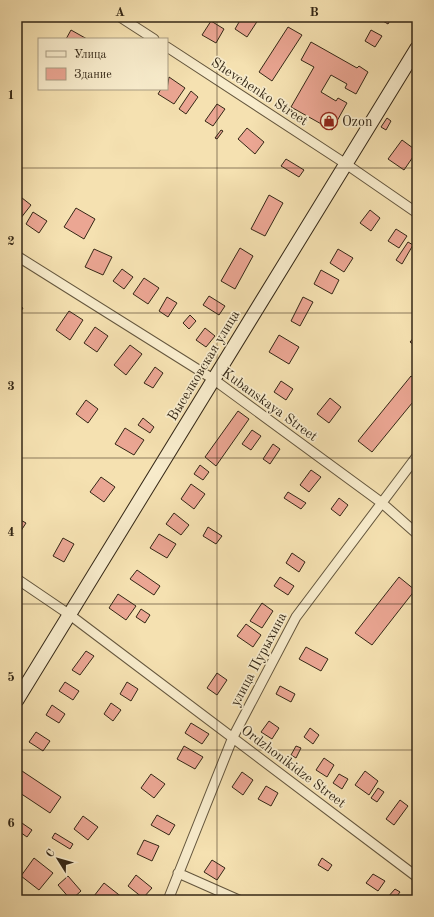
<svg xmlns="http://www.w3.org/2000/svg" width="434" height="917" font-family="'Old Standard TT',serif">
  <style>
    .building { fill: #eba693; stroke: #342716 }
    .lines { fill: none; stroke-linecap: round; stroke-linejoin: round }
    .street-casing { stroke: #64563d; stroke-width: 11 }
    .secondary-casing { stroke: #342716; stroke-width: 15 }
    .street { stroke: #f8eccc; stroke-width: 9 }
    .secondary { stroke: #f8eccc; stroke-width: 13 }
    .grid { fill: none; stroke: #342716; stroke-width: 1; stroke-opacity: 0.55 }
    .labels { text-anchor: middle; stroke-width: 3.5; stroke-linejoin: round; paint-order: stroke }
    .street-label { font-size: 14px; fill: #342716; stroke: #f8eccc }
    .poi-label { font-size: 14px; fill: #342716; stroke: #f8eccc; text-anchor: start }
    .neatline { fill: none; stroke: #342716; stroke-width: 1.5 }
    .grid-label { font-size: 13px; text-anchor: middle; font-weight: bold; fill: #342716 }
  </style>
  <rect width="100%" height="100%" fill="#f5e1b1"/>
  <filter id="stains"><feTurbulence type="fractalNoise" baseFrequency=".005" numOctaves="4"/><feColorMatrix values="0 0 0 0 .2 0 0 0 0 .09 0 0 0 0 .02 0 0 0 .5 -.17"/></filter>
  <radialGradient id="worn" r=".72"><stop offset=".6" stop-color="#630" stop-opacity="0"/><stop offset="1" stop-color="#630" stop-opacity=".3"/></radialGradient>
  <path class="building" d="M242,17H260L247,37L235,29Z
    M376,17H392L388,24Z
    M211,21L224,29L216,43L202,35Z
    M288,27L302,35L272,81L259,72Z
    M71,30L87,39H66Z
    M371,30L382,36L375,47L365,41Z
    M311,42L357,68L359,66L368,72L356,94L345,88L347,84L331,75L321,92L336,101L338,98L347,103L332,130L291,107L314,67L301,60Z
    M169,77L185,88L174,104L158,94L161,89H167Z
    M191,91L198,97L186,114L179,109Z
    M217,104L225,109L213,126L205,121Z
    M387,118L391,121L386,130L381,127Z
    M247,128L264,142L255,154L238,139Z
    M221,130L223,131L217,139L215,138Z
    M402,140L417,151L404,170L388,159Z
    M286,159L304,170L299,177L281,166Z
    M17,194L31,205L17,223Z
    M269,195L283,203L265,236L251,229Z
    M76,208L95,219L84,239L64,227Z
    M370,210L380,218L371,231L360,223Z
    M33,212L47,221L39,233L26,224Z
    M396,229L407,236L399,248L388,241Z
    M408,242L413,245L402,264L396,260Z
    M240,248L253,256L235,289L221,281Z
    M94,249L112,257L103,275L85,267Z
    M338,249L353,258L344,272L330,263Z
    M122,269L133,277L124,289L113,281Z
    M321,270L339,280L332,294L314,284Z
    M144,278L159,288L148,304L133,294Z
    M209,296L225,306L219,315L203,305Z
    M167,297L177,303L168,317L159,311Z
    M303,297L313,302L300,326L291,321Z
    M17,304L23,308L17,317Z
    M69,311L83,320L70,340L56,330Z
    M190,315L196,321L189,329L183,323Z
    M95,327L108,336L97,352L84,343Z
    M205,328L215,336L206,347L196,340Z
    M417,334V347L410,342Z
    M279,335L299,347L289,364L269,352Z
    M130,345L142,354L126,375L114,365Z
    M155,367L163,373L153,388L144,383Z
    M411,376L417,380V397L372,452L358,441Z
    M281,381L293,389L286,400L274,392Z
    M330,398L341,407L329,423L317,414Z
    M86,400L98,409L88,423L76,414Z
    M238,411L249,419L216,466L205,457Z
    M143,418L154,427L150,433L138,425Z
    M125,428L144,440L134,455L115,444Z
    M252,430L261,436L251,450L242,444Z
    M273,444L280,449L270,464L263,459Z
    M200,465L209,472L203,480L194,474Z
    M311,470L321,477L309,492L300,485Z
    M101,477L115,487L104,502L90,492Z
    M191,484L205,494L194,509L181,499Z
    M288,492L306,503L301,509L284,498Z
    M339,498L348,505L340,516L331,509Z
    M174,513L189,525L181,535L166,524Z
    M17,518L26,523L17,537Z
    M208,527L222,536L216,544L203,536Z
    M159,534L176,544L167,558L150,548Z
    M63,538L74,544L64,562L53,556Z
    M292,553L305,562L299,572L286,563Z
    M137,570L160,586L154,595L130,579Z
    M280,577L294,586L288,595L274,586Z
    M399,577L415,590L372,645L355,633Z
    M118,594L136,606L126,620L109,608Z
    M262,603L273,611L262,628L250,621Z
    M141,609L150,615L145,623L136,617Z
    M246,624L261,635L253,647L237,636Z
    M306,647L328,659L321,671L299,659Z
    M86,651L94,656L80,675L72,670Z
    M217,673L227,680L217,695L207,688Z
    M65,682L79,691L73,700L59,691Z
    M127,682L138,689L131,701L120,694Z
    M280,686L295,694L291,702L276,694Z
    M111,703L121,710L113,721L104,714Z
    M52,705L65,714L59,723L46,715Z
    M269,721L279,728L272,739L261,732Z
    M191,723L209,734L202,744L185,733Z
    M310,728L319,735L313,744L304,737Z
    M36,732L50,741L43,751L29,742Z
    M184,746L203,757L195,769L177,759Z
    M296,746L301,748L296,758L291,755Z
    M324,758L334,765L327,777L316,770Z
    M22,771L61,797L50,813L17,791V779Z
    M365,771L378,781L369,795L355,785Z
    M242,772L253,780L243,795L232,787Z
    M151,774L165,784L154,798L141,788Z
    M339,774L348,779L342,789L333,783Z
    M266,786L278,793L271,806L258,799Z
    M378,788L384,792L377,802L371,798Z
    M400,800L408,806L394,825L386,819Z
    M157,815L175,825L169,835L151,825Z
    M83,816L98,827L88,840L74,829Z
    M19,821L32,830L27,837L17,830Z
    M55,833L73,844L70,849L52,838Z
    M144,840L159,846L152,861L137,854Z
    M34,858L53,873L39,890L21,876Z
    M322,858L332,865L328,871L318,865Z
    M212,860L225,868L217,880L204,872Z
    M373,874L385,881L378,891L366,883Z
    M136,875L152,888L143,898L128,886Z
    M68,876L81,891L71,900L58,885Z
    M104,883L123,898L121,900H100L94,896Z
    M395,889L400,892L394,900H389L387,898Z"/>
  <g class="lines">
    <g class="street-casing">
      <path id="street" d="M120,17L154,39
        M167,47L346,164L417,213
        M17,256L213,379L382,503L417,534
        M17,579L70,615L417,877
        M178,873L239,900
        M168,900L233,737L296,617L417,456"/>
    </g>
    <g class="secondary-casing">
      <path id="secondary" d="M17,700L417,48"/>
    </g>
    <use href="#street" class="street"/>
    <use href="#secondary" class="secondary"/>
  </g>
  <path class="grid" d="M217,17V900M17,168H417M17,313H417M17,458H417M17,604H417M17,750H417"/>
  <defs>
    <g id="shop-ring" transform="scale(0.9)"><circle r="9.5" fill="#f8eccc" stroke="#8f2418" stroke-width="1.5"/><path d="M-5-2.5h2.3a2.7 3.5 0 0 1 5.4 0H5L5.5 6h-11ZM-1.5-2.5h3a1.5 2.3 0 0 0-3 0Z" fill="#8f2418"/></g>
  </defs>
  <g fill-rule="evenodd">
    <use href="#shop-ring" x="329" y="121"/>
  </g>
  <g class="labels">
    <g class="street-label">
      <text transform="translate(260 91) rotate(33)" y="5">Shevchenko Street</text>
      <text transform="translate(203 365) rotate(-59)" y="5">Выселковская улица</text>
      <text transform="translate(270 404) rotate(36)" y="5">Kubanskaya Street</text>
      <text transform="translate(258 659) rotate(-62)" y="5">улица Пурыхина</text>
      <text transform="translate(294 766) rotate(37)" y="5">Ordzhonikidze Street</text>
    </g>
    <g class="poi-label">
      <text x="342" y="126">Ozon</text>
    </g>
  </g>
  <rect width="434" height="917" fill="none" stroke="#f5e1b1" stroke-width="44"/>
  <rect x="38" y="38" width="130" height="52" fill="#f8eccc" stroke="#aa9d83"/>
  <rect x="46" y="51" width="20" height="6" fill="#f8eccc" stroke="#aa9d83"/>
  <text x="74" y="58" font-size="12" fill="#342716">Улица</text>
  <rect x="46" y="68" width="20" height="12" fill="#eba693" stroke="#aa9d83"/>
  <text x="74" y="78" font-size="12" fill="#342716">Здание</text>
  <g transform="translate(58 859) rotate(307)" stroke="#f8eccc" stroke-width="3" paint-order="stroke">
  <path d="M0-3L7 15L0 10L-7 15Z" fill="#342716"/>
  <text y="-6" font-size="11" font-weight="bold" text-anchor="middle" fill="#342716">С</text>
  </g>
  <rect x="22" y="22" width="390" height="873" class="neatline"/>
  <g class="grid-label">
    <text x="120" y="16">A</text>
    <text x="314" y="16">B</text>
    <text x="11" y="99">1</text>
    <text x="11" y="245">2</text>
    <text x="11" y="390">3</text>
    <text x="11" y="536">4</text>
    <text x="11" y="681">5</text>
    <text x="11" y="827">6</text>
  </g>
  <rect width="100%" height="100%" filter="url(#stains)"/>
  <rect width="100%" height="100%" fill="url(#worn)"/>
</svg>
